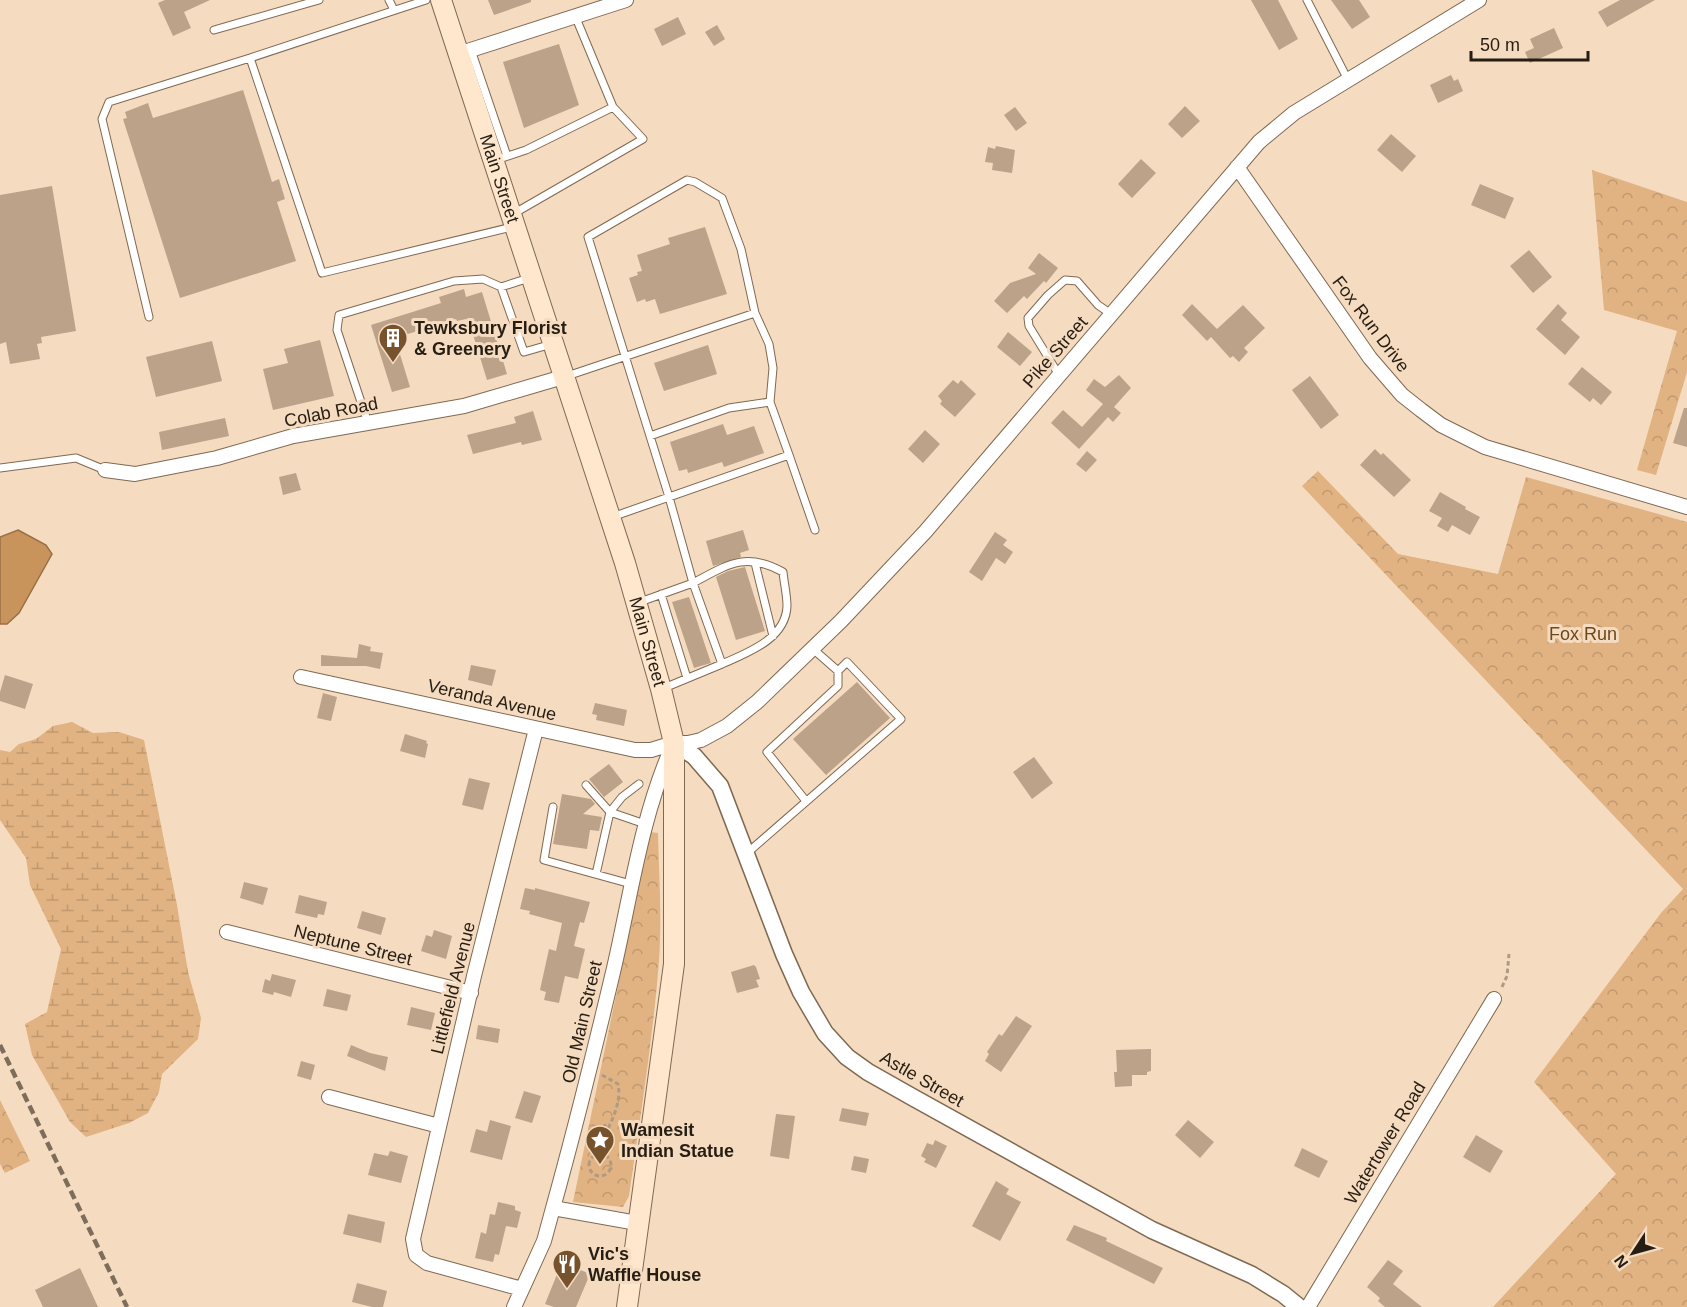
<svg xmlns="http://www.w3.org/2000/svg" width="1687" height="1307" font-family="Arial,sans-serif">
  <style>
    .forest { fill: url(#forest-crowns) }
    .wetland { fill: url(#wetland-marsh) }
    .water { fill: #c9945c; stroke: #987046; stroke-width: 1.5 }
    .building { fill: #bba289 }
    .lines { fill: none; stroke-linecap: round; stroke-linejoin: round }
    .service-casing { stroke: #806951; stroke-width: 9 }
    .minor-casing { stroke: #806951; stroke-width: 16 }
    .tertiary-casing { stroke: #806951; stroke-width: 19 }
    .secondary-casing { stroke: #806951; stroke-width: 22 }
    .path { stroke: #ae9a85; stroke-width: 3; stroke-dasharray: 4.5 3; stroke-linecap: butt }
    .service { stroke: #fff; stroke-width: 7 }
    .minor { stroke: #fff; stroke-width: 14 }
    .tertiary { stroke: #fff; stroke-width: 16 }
    .secondary { stroke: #fee7cd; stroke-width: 20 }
    .rail { stroke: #7d6d5c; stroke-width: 4.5; stroke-dasharray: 9 4.5; stroke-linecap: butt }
    .labels { text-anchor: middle; stroke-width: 6; stroke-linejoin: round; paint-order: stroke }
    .street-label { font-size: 18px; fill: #261d13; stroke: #f5dbc0 }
    .poi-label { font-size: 18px; font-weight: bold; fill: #261d13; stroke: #f5dbc0; text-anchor: start }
    .park-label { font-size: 18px; fill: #6d481e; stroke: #f5dbc0 }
  </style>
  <defs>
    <pattern id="forest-crowns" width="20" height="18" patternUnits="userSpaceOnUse" patternTransform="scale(1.5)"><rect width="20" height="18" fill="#e1b282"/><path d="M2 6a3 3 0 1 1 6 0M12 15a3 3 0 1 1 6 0" fill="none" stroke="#c1996f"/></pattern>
    <pattern id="wetland-marsh" width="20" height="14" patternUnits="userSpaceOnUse" patternTransform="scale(1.5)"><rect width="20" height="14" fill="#e1b282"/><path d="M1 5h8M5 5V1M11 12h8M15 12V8" fill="none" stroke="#c1996f"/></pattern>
  </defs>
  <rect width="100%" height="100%" fill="#f5dbc0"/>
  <path class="forest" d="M1592,170L1687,202V372L1656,475L1637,470L1677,331L1604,310Z
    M1318,471L1398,554L1498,574L1526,477L1687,522V1307H1493L1616,1174L1534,1082L1661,913L1683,889L1302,486Z
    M650,832L658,833C659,875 662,918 659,961C653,1039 640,1118 629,1196L623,1207L573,1202Z
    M0,1100L30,1161L5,1173L0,1164Z"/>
  <path class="wetland" d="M72,722L93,733L119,732L144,740L177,905L188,972L201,1018L198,1039L162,1074L159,1092L148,1113L129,1123L86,1137L70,1122L32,1055L25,1024L47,1012L61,949L30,885L26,858L0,820V750L10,752L19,744L36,739L53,726Z"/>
  <path class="water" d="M18,530L46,545L52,554L19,613L7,624H0V537Z"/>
  <path class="building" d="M165,0H210L184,12L191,28L173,36L158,3Z
    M488,0H531V2L494,15Z
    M1251,0H1278L1298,39L1279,50Z
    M1331,0H1359L1370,17L1352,29Z
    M1620,0H1655L1607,27L1598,12Z
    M678,17L686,34L662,46L654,29Z
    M717,25L725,39L714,46L705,32Z
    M1554,28L1563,48L1530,63L1525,52L1534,48L1530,39Z
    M559,44L579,105L524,128L503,62Z
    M1451,75L1454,81L1458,79L1463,91L1438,103L1430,85Z
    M243,90L272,182L279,179L285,199L277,202L296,261L180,298L123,119L127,118L125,112L148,103L153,118Z
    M1185,106L1200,121L1182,138L1168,124Z
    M1015,107L1027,123L1016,131L1004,115Z
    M1391,134L1416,156L1402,172L1377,150Z
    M996,146L1015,150L1012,173L992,170L993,163L985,162L988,147L995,149Z
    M1141,159L1156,173L1132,198L1118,184Z
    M1480,184L1514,198L1505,219L1471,205Z
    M52,186L76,331L41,337L42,343L37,344L40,359L10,364L6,342L0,344V195Z
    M705,227L727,294L660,314L655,299L646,302L645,299L637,302L629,278L638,275L637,272L642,271L637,255L670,244L668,238Z
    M1529,250L1552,277L1533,293L1510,266Z
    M1039,253L1058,268L1046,283L1044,281L1027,299L1024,296L1007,313L994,301L1010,283L1036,274L1028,268Z
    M464,289L466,297L482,292L507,374L487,380L471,328H469L466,319L457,321L456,319L395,338L410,387L392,392L371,325L441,303L439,297Z
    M1192,304L1217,329L1243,305L1265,328L1244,348L1248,352L1239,362L1233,356L1230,358L1211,337L1207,341L1182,315Z
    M1558,304L1567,313L1561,320L1580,337L1565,355L1536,329Z
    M1008,332L1032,352L1020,366L997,347Z
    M320,340L334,396L273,410L263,369L288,363L284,349Z
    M212,341L222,381L156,397L146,357Z
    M708,345L717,374L664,391L654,363Z
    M1582,367L1612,392L1601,405L1593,398L1590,402L1568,384Z
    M1119,375L1131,388L1114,407L1121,413L1113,422L1108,417L1079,449L1051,423L1063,410L1082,427L1103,404L1086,390L1094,379L1105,387Z
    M1310,376L1339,415L1321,429L1292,390Z
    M953,380L958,384L961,380L976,394L955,417L940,404L942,401L938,396Z
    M1684,408H1687V447L1673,443Z
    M533,411L542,440L522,445L521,442L473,454L467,435L516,423L514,417Z
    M225,418L229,436L162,450L159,432Z
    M723,424L727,435L754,426L764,453L724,467L722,462L688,473L687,469L679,471L670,442Z
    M925,430L940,444L923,463L908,449Z
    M1375,449L1381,455L1383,453L1411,480L1394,497L1360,465Z
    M1087,451L1097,460L1086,472L1076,464Z
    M296,473L301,490L283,495L279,477Z
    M1440,492L1466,507L1465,509L1480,517L1470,535L1452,525L1448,532L1437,526L1442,518L1429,511Z
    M743,530L749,550L740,553L741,557L713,566L706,541Z
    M995,532L1007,540L1003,545L1013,552L1005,564L996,558L982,581L969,572Z
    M745,567L765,631L736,640L716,577L728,571Z
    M689,597L711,663L694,668L672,602Z
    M359,644L371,647L370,651L383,653L380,669L366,666H321V655L357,658Z
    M471,665L496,670L492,686L468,680Z
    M5,675L33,684L25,709L0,701V692Z
    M857,682L890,718L826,775L793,739Z
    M323,693L337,697L331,721L317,718Z
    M595,703L627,710L624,726L596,720L597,715L592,714Z
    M405,734L427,741L426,743L428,744L425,758L400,751Z
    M1034,757L1053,783L1032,799L1013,772Z
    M609,764L623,782L604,797L589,779Z
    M469,778L490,783L483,810L462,805Z
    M562,794L591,799L595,804L583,814L602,817L599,831L590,830L587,849L553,844Z
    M244,882L268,888L263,905L240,898Z
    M525,888L535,890V888L590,902L584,923L580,922L574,946L585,949L578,979L565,976L559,1003L544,1000L546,992L540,990L549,949L556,951L562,923L529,914L530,911L520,909Z
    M299,895L327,902L324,915L318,914L317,918L295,913Z
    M362,911L386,918L381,935L357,928Z
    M434,930L452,936L446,959L421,951L426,935L432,937Z
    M754,965L756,967L760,979L756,980L759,987L737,993L731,972Z
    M272,974L296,980L291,997L274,992L273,995L262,992L265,979L270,981Z
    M327,989L351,995L347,1011L323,1006Z
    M411,1007L435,1013L431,1030L407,1025Z
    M1016,1016L1032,1026L1001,1072L985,1061L989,1054L987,1052L999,1034L1002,1036Z
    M478,1025L500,1029L498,1043L476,1039Z
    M351,1045L370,1053L388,1057L385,1071L347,1056Z
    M1151,1049V1071L1147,1072V1075H1132V1086L1115,1087L1114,1072H1117L1116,1050Z
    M301,1061L315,1065L311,1080L297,1076Z
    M524,1091L541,1096L532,1123L515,1118Z
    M842,1108L869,1113L866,1126L839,1121Z
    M776,1114L795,1116L789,1159L770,1156Z
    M490,1120L511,1126L502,1160L470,1152L476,1129L487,1132Z
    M1188,1120L1214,1142L1200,1158L1175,1135Z
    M1476,1135L1503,1151L1490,1173L1463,1157Z
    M935,1140L947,1146L936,1168L924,1162L926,1159L921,1156L927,1143L933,1145Z
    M1302,1148L1328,1161L1319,1178L1294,1166Z
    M390,1151L408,1156L401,1183L368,1175L374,1153L388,1156Z
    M854,1156L869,1159L866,1173L851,1170Z
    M996,1181L1009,1189L1006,1194L1021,1202L1000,1241L972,1226Z
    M498,1202L515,1206V1210L521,1212L517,1228L506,1226L499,1255L495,1254L493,1262L475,1258L481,1232L486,1234L490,1214L495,1215Z
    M348,1214L385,1222L381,1243L343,1234Z
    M1074,1225L1107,1238L1106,1241L1163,1268L1154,1284L1066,1240Z
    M1388,1260L1403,1271L1393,1284L1422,1307H1385L1378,1301L1380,1298L1367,1287Z
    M562,1262L590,1274L576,1307H554L545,1304Z
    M80,1268L98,1307H43L35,1290Z
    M357,1283L387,1291L383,1307H372L352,1302Z"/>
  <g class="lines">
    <g class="service-casing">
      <path id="service" d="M389,0L394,10
        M426,0L250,58L322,273L512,227
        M1307,0L1348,80
        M214,30L319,0
        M471,50L507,156
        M496,160L526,150L613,107
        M513,214L643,139L613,107L576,18
        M529,278L501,287L524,352L552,344
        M149,317L102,119L109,102L250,58
        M1059,375L1029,326L1028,318L1048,295L1065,280L1077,281L1098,305L1111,314
        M567,376L755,313
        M368,423L337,330L339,315L454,281L483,279L501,287
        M650,436L729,408L770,402
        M0,468L76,458L105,470
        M612,517L789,455L815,530
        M755,563L773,636
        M661,594L687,678
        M637,603L693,583L722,664L664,688
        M722,664C747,653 786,639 787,606C787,595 784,583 783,572C745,551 727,565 693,583L669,497L588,237L687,180L695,182L722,198L741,249L755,313L769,344L773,368L770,402L789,455
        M586,785L610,812L645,824
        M806,801L767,752L838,686V671
        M553,807L544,860L631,884
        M746,854L901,719L847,662L838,671L813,649
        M596,874L610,812L622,797L639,784"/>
    </g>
    <g class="minor-casing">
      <path id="minor" d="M458,54L626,0
        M1237,167L1370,358L1402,395L1421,410L1441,425L1485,447L1687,507
        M105,470L135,474L217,458L293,436L464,406L563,377
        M301,677L635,750H651L674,743H688L701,740L727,726L757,702L841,621L925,532L1259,142L1294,113L1479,0
        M227,932L471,993
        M329,1097L439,1126
        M553,1208L637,1223
        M522,1289L427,1263L416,1255L413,1239L474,976L536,729
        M514,1307L544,1241L553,1208C575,1129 595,1048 614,968C631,894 641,818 672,747
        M1308,1307L1494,999"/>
    </g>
    <g class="tertiary-casing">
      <path id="tertiary" d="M674,743L694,756L720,786L784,954L801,992L825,1033L847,1057L868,1072L914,1098L1152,1230L1252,1275L1283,1294L1299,1307"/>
    </g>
    <g class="secondary-casing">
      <g id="secondary">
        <path id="s1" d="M441,0L625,563L661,689L674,743V964L627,1307"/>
      </g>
    </g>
    <path class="path" d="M1502,987L1507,976L1509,954
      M602,1075L618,1084C622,1105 610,1122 603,1141
      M589,1130L600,1134L603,1141L602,1153
      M596,1131L609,1123
      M589 1165a11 11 0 1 1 22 0a11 11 0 1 1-22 0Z"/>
    <use href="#service" class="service"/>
    <use href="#minor" class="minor"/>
    <use href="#tertiary" class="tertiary"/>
    <use href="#secondary" class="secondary"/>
    <path class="rail" d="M0,1045L127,1307"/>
  </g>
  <defs>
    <g id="building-pin" transform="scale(1.5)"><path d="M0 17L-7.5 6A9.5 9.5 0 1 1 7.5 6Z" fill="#76532c" stroke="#f5dbc0"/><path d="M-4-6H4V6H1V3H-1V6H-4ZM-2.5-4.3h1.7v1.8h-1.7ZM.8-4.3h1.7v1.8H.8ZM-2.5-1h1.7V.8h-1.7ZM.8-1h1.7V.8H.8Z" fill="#fff"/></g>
    <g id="sight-pin" transform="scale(1.5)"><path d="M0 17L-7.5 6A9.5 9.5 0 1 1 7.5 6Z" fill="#76532c" stroke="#f5dbc0"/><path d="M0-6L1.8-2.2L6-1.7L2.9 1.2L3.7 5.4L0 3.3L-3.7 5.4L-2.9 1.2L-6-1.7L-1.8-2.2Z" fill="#fff"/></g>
    <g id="restaurant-pin" transform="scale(1.5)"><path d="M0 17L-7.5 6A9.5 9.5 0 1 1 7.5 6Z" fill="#76532c" stroke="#f5dbc0"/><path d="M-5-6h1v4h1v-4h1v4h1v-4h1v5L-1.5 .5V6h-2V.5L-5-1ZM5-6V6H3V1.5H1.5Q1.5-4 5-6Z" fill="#fff"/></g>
  </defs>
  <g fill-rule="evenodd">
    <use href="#building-pin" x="393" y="338"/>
    <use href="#sight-pin" x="600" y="1140"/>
    <use href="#restaurant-pin" x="567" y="1264"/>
  </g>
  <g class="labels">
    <g class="street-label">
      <text dy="6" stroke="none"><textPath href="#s1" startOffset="188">Main Street</textPath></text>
      <text transform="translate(1371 324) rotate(53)" y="6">Fox Run Drive</text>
      <text transform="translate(1055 352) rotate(-49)" y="6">Pike Street</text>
      <text transform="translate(331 412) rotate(-11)" y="6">Colab Road</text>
      <text dy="6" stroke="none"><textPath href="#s1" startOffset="674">Main Street</textPath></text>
      <text transform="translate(492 700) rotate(13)" y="6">Veranda Avenue</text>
      <text transform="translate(353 945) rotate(14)" y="6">Neptune Street</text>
      <text transform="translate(453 988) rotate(-76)" y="6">Littlefield Avenue</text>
      <text transform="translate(582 1022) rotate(-77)" y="6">Old Main Street</text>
      <text transform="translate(922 1079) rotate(30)" y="6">Astle Street</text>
      <text transform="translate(1385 1143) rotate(-59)" y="6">Watertower Road</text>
    </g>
    <g class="poi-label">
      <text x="414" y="334">Tewksbury Florist<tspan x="414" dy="21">&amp; Greenery</tspan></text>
      <text x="621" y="1136">Wamesit<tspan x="621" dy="21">Indian Statue</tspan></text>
      <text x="588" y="1260">Vic's<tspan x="588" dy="21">Waffle House</tspan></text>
    </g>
    <g class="park-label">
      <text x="1583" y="640">Fox Run</text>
    </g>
  </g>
  <g transform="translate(1633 1253) rotate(234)" stroke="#f5dbc0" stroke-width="4.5" paint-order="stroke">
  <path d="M0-4.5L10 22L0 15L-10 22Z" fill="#261d13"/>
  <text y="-9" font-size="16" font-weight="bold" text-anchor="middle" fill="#261d13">N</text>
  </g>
  <path d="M1471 51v9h117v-9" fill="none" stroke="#261d13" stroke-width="3"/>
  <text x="1480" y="51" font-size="18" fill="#261d13" stroke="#f5dbc0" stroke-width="4.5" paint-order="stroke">50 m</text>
</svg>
